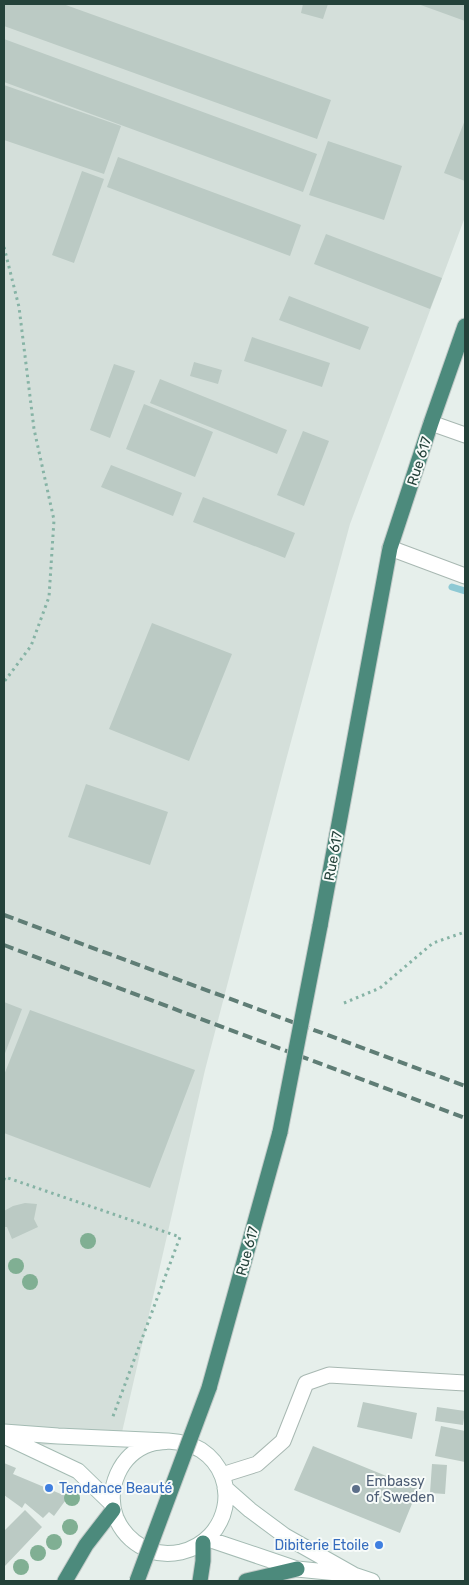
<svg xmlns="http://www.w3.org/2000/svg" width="469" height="1585" font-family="Rubik,sans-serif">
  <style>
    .built { fill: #d4dfda }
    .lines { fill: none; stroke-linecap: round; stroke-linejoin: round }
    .stream { stroke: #8ec9d4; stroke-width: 7 }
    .building { fill: #bbcac4 }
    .minor-casing { stroke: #a8b8b2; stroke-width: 17 }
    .secondary-casing { stroke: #a4bbb3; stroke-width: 17 }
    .trunk-casing { stroke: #c2cac8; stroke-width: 17 }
    .path { stroke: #86b3a5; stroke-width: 3; stroke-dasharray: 2.5 4; stroke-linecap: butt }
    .minor { stroke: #fff; stroke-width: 15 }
    .secondary { stroke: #fff; stroke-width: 15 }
    .trunk { stroke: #4c8a7c; stroke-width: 15 }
    .rail { stroke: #5f7d75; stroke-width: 4; stroke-dasharray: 10 5; stroke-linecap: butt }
    .trunk-bridge-casing { stroke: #c2cac8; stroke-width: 17; stroke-linecap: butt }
    .trunk-bridge { stroke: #4c8a7c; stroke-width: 15 }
    .tree { fill: #80af93 }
    .shop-dot { fill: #3f7fe0; stroke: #f7fbf9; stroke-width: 2 }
    .service-dot { fill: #5c6f8a; stroke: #f7fbf9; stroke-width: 2 }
    .labels { text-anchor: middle; stroke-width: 4; stroke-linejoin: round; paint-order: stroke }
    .street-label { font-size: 14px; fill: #24423a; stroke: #f7fbf9 }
    .service-label { font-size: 14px; fill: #4e5e75; stroke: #f7fbf9; text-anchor: start }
    .shop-label { font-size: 14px; fill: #366cbe; stroke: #f7fbf9; text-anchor: start }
  </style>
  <rect width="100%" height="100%" fill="#e6efeb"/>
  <path class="built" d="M4,4H465V217L350,524L286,760L205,1070L120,1441L43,1445L4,1427Z"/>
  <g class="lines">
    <path class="stream" d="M452,587L465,591"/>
  </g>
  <path class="building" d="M4,4H63L331,100L317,139L4,26Z
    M303,4H328L323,19L301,13Z
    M418,4H465V21Z
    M4,39L317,154L303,192L4,82Z
    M4,85L121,126L104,174L4,140Z
    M465,120V181L444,173Z
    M328,141L402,166L384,220L309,195Z
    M118,157L301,225L290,256L107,187Z
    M82,171L104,179L74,263L52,255Z
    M326,234L442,278L430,309L314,264Z
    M289,296L369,327L360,350L279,320Z
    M252,337L330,363L322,387L244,361Z
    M194,362L222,370L218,384L190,376Z
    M114,364L135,371L110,438L90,430Z
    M160,379L287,430L277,454L150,403Z
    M144,404L213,432L195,477L126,449Z
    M303,431L329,441L304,506L277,495Z
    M111,465L182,493L173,516L101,487Z
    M203,497L295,533L285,558L193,522Z
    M152,623L232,654L189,761L109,729Z
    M86,784L168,812L150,865L68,837Z
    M4,1002L22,1009L4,1056Z
    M30,1010L195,1070L150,1188L4,1133V1075Z
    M25,1203L37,1204L34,1219L38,1227L12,1239L7,1227H4V1211L13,1206Z
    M363,1402L417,1413L412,1439L357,1427Z
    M437,1407L465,1411L463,1425L435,1421Z
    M441,1426L465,1431V1462L435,1456Z
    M313,1446L418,1489L400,1533L294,1490Z
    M4,1463L16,1468L13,1474L68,1497L54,1516L49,1512L43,1518L25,1503L22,1508L4,1495Z
    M432,1464L447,1465L445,1494L430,1493Z
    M25,1510L42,1527L4,1567V1531Z"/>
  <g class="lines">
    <g class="minor-casing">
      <path id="minor" d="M431,423L465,435
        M390,548L465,576
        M222,1475L257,1464L283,1441L306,1383L329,1375L465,1383"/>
    </g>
    <g class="secondary-casing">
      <path id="secondary" d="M4,1432L58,1436L168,1441C180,1442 191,1444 201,1450C243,1478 229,1541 181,1552C171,1554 161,1554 151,1551C135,1545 123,1534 116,1518C105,1489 120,1454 150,1444C155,1442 162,1442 168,1441
        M4,1436L78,1471L112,1504
        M225,1488L250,1510L285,1536L354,1575L372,1581
        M208,1539L297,1569L348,1574"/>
    </g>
    <g class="trunk-casing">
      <path id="trunk" d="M320,926L390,548L431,423L465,326
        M209,1388L280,1132
        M65,1581L86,1545L113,1510
        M200,1581L203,1561V1543
        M246,1581L297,1569"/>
    </g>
    <path class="path" d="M4,247L19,307L34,429L54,520L49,597L31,646L4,682
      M344,1003L380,988L433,943L465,932
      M4,1180L5,1177L180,1237L112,1419"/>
    <use href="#minor" class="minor"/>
    <use href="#secondary" class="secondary"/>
    <use href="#trunk" class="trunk"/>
    <path class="rail" d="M4,915L465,1086
      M4,945L465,1118"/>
    <g class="trunk-bridge-casing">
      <path id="trunk-bridge" d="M280,1132L320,926
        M137,1581L209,1388"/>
    </g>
    <use href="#trunk-bridge" class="trunk-bridge"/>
  </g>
  <g class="tree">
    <circle cx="88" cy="1241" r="8"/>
    <circle cx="16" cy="1266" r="8"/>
    <circle cx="30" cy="1282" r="8"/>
    <circle cx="72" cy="1498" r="8"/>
    <circle cx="70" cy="1527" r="8"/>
    <circle cx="54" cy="1542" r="8"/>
    <circle cx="38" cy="1553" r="8"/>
    <circle cx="21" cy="1567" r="8"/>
  </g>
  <g class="shop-dot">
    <circle cx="49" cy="1488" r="5"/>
    <circle cx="379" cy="1545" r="5"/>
  </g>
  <circle class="service-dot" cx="356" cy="1489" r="5"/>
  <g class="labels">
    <g class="street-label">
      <text transform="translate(419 461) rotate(-72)" y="5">Rue 617</text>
      <text transform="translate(333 856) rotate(-80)" y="5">Rue 617</text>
      <text transform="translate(247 1251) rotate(-75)" y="5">Rue 617</text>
    </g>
    <g class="service-label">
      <text x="366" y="1486">Embassy<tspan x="366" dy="16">of Sweden</tspan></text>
    </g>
    <g class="shop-label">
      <text x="59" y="1493">Tendance Beauté</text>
      <text x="369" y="1550" text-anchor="end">Dibiterie Etoile</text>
    </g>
  </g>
  <rect width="469" height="1585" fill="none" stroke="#24423a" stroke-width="10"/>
</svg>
